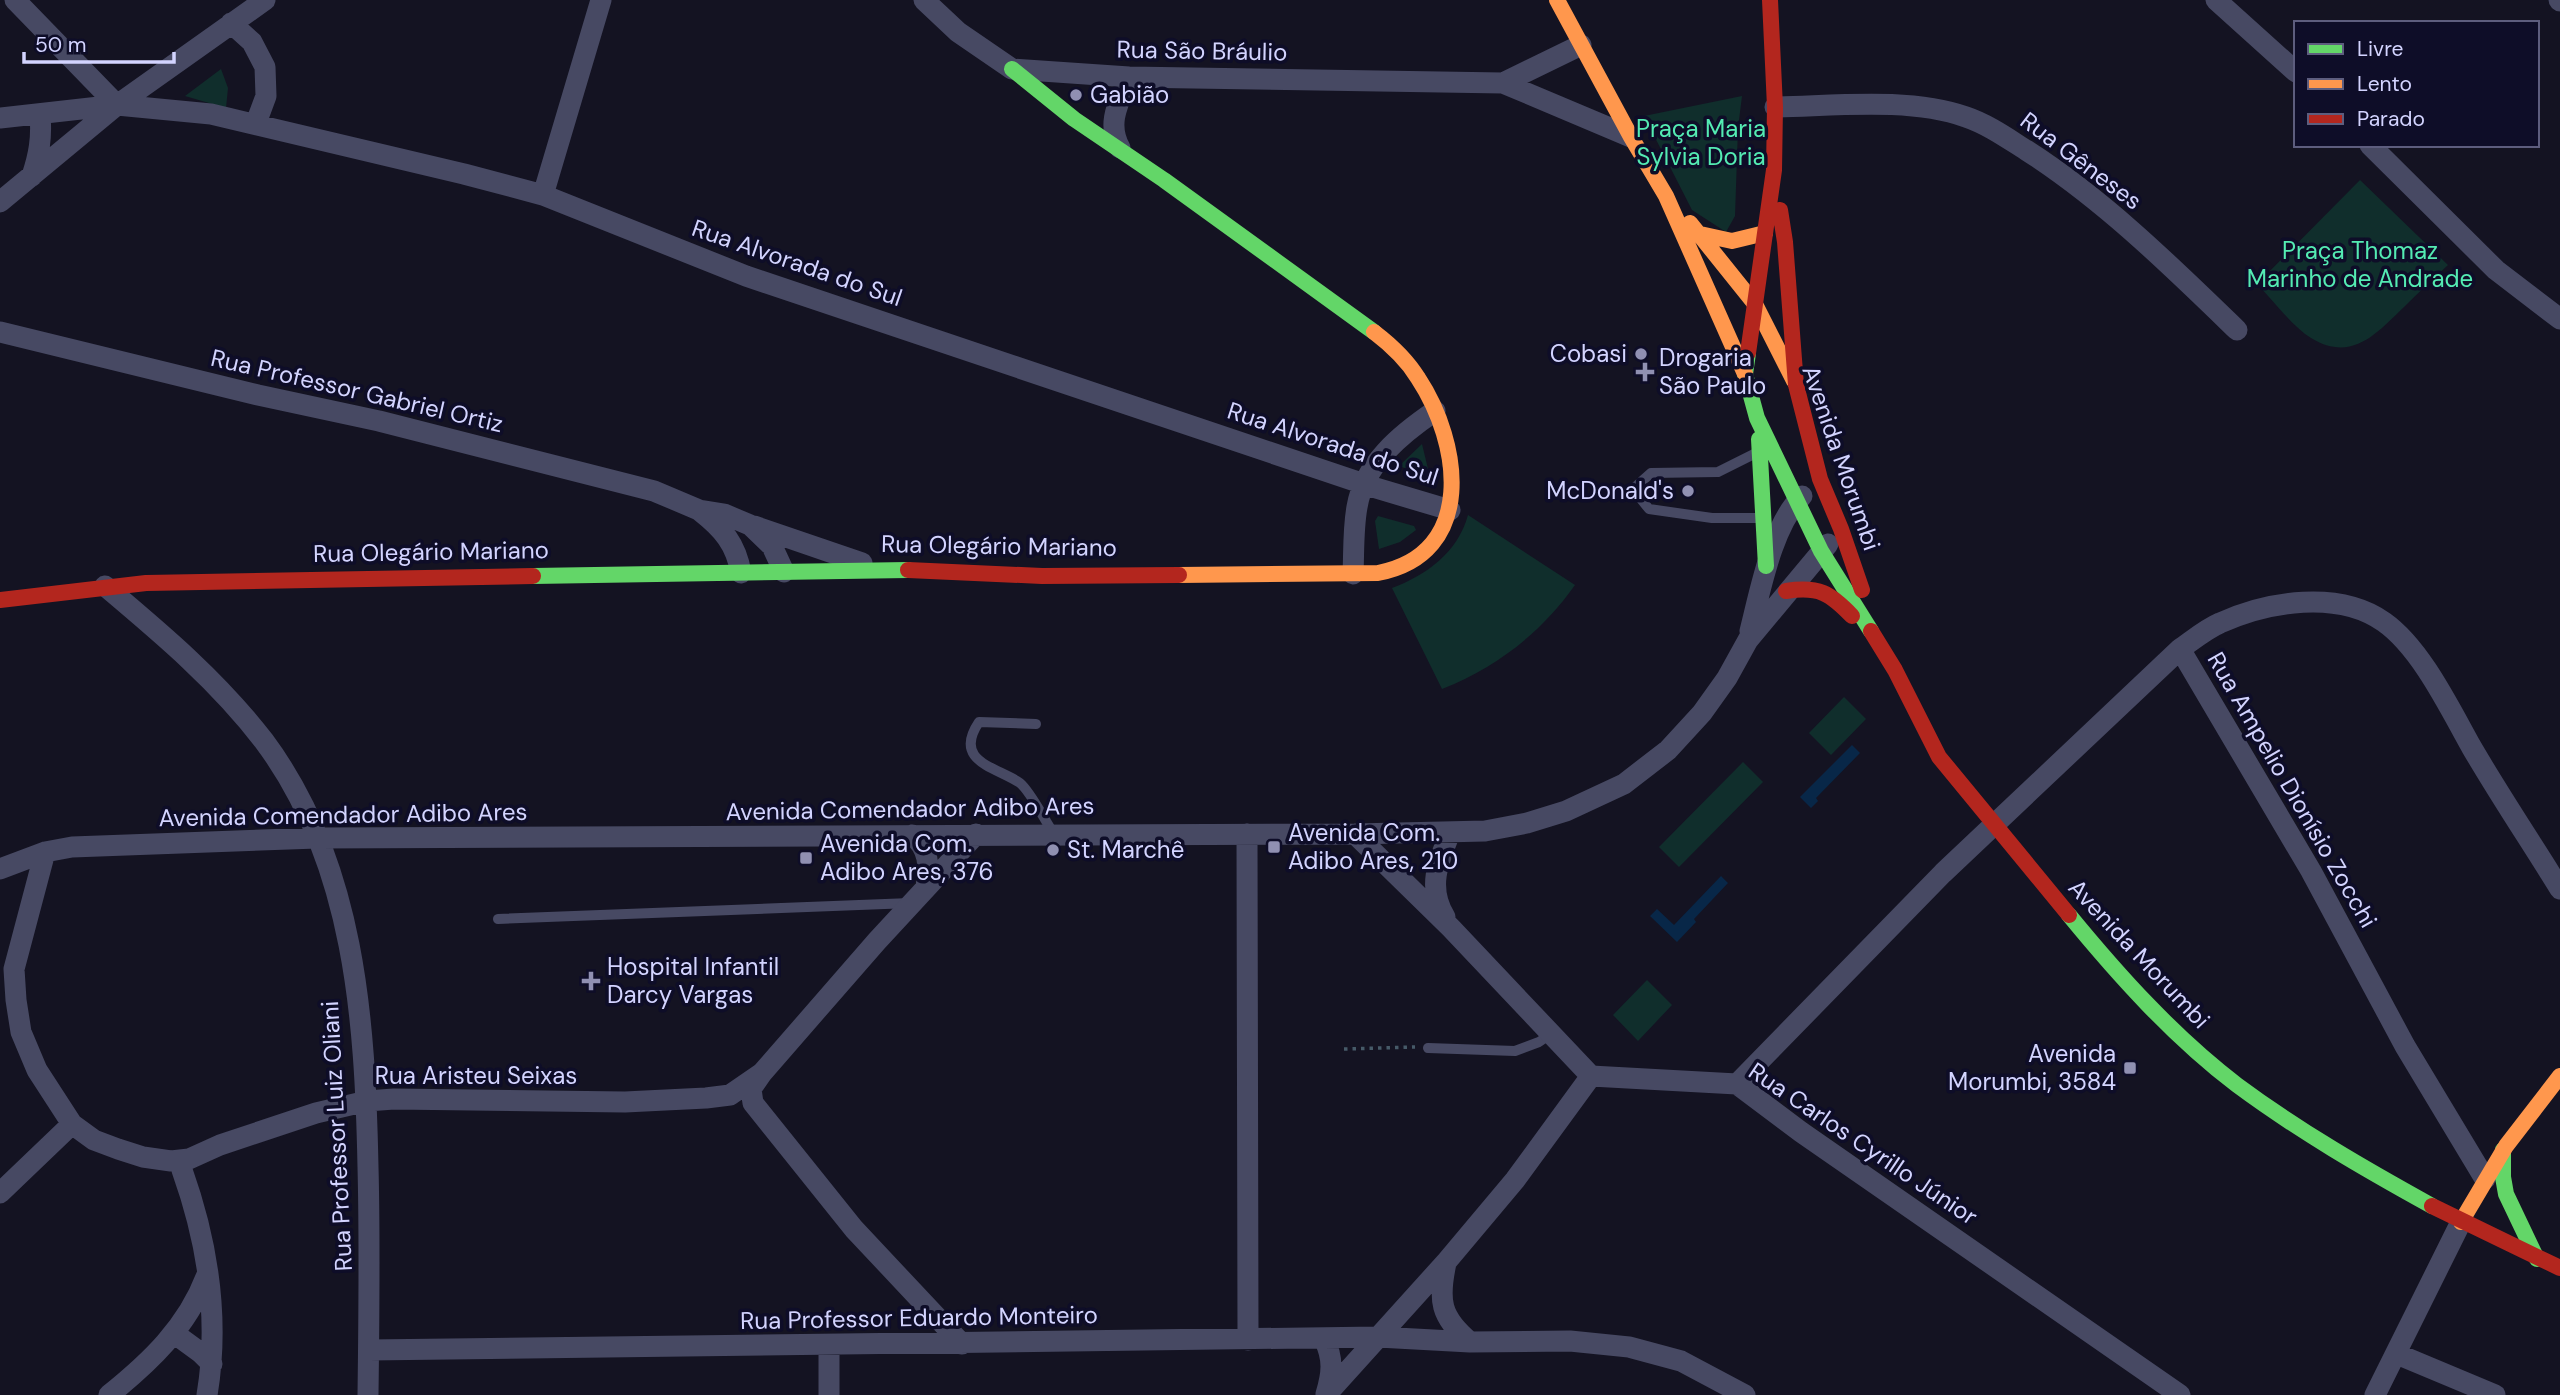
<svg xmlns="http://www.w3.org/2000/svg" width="2560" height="1395" font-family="'DM Sans',sans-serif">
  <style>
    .green { fill: #102e2c }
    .water { fill: #082748 }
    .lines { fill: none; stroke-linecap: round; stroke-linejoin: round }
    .path { stroke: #465a68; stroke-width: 3.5; stroke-dasharray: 3.5 5; stroke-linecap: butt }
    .lane { stroke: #474963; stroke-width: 10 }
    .street { stroke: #474963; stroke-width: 21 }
    .fast { stroke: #63d668; stroke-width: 16 }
    .slow { stroke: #ff974d; stroke-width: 16 }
    .jam { stroke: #b3261e; stroke-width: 16 }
    .poi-dot { fill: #9090b2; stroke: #0e0d28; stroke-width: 2.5 }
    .labels { text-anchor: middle; stroke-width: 7; stroke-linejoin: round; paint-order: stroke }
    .street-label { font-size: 24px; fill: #d3d4ff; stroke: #0e0d28 }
    .poi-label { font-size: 24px; fill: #d3d4ff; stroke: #0e0d28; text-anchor: start }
    .park-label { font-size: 24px; fill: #54ebb3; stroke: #0e0d28 }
  </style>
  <rect width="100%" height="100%" fill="#141322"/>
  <path class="green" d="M221,69L228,88L226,108L185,96Z
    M1742,96L1738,128L1735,216L1726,232L1692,210L1644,116Z
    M2360,180L2448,265C2433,279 2418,293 2404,307C2377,333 2352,363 2311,338C2292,326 2273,300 2257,284Z
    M1422,444L1429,473L1427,476L1399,466Z
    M1468,515L1575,585C1541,633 1497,667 1442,689L1392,588C1427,575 1458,552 1468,515Z
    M1378,516L1414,526L1416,530L1400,542L1379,549L1375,521Z
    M1844,697L1866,719L1831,755L1809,733Z
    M1743,762L1763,782L1679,867L1659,847Z
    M1647,980L1672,1005L1638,1041L1613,1015Z"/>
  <path class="water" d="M1852,745L1860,753L1816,798L1818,801L1811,808L1800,797Z
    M1721,876L1728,883L1694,919L1696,922L1677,942L1650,916L1657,909L1674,925Z"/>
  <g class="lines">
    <path class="path" d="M1344,1049L1415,1047"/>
    <path class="lane" d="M1754,454L1718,472L1651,473L1633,489L1649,509L1712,518H1759
      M1036,724L979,722C952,762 997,767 1020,783C1031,792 1045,821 1054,834
      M498,919L911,903
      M1428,1048L1515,1051L1539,1042L1552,1033"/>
    <path class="street" d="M15,0L117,105
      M924,0L958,32L1012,69L1129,77L1503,83L1631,137
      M2216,0L2296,72
      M2559,0L2560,1
      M231,23L252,42L265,67L266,96L256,123
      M1503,83L1581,45
      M1775,107C1834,106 1909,97 1966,117C1987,124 2007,138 2026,150C2104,200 2171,266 2237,330
      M0,118L117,105L211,114L464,174L543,195L746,276L1376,488L1450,510
      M2370,145L2496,270L2560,319
      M1120,148C1106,123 1119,102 1129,77
      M32,176C39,155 42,138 40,115
      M543,195L601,0
      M0,202L117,105L265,0
      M0,332L258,395L379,421L654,491L699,510L724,514L750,525L772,546L784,572
      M700,511C723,529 736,544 741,573
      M754,526L862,563
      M1353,574C1354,552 1353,529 1357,507C1364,464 1401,434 1435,411
      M105,586C162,634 218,681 264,741C355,863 365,1020 368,1167C370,1243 369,1319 368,1395
      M1750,631C1760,592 1772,525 1802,496
      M2180,649C2193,640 2206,629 2220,623C2268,601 2339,590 2384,622C2421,648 2450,709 2472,748C2500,796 2531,842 2560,889
      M1247,834L1248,1340
      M1355,834L1451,928L1591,1076L1737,1084L1801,1132L2180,1395
      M912,835C930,849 929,866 926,887
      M45,852L14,969L16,1000L21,1032L37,1070L72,1124L94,1140L118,1149L143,1157L171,1161L189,1159L220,1145L316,1113L367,1101L394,1099L625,1102L706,1098L730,1095L762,1073
      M0,869L45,852L72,847L317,838L1355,834L1485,831L1527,823L1566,811L1624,784L1668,750L1702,713L1727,678L1748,640L1828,544
      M1445,917C1427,888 1438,862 1450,833
      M1737,1084L1943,873L2180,649L2311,871L2405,1046L2485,1179
      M182,1170C208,1243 220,1317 207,1395
      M0,1193L72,1124
      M1446,1263C1438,1300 1440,1317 1470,1342
      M175,1334L201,1353L212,1364
      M1324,1339C1334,1359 1332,1374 1326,1394
      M962,1344L854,1229L753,1103L751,1089L762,1073L877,941L976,834
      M829,1346V1395
      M369,1350L1378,1337L1470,1342L1570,1341L1629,1347L1681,1361L1745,1395
      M2397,1354L2495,1395
      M109,1395C150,1362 187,1327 206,1277
      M1326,1395L1447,1261L1515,1180L1591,1076
      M2375,1395L2461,1222"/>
    <path class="fast" d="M1012,69L1074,119L1164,180L1374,332
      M1748,353L1745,374L1757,418L1821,551L1871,631
      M1759,439L1766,566
      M533,576L908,570
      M2069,915C2119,976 2174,1037 2237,1085C2299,1131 2365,1169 2432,1206
      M2503,1150V1177L2506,1194L2537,1259"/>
    <path class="slow" d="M1557,0L1631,137L1666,196L1745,374
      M1690,223L1755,304L1794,381
      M1700,234L1732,241L1765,233
      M1179,575L1378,573C1477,554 1461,443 1418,378C1407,360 1391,345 1374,332
      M2461,1222L2506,1146L2560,1076"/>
    <path class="jam" d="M1780,210L1785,242L1796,385L1820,479L1841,529L1862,590
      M1748,353L1774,170L1775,107L1770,0
      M908,570L1042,576L1179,575
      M1786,591C1819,586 1830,593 1852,616
      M0,600L146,583L533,576
      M1871,631L1895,670L1939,757L2069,915
      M2432,1206L2560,1268"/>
  </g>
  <g class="poi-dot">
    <circle cx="1076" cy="95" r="7"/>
    <circle cx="1641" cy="354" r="7"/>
    <path d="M1641.5 361.5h7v7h7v7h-7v7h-7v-7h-7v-7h7z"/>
    <circle cx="1688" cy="491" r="7"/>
    <rect x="1267" y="840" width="14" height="14" rx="3.5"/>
    <circle cx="1053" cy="850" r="7"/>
    <rect x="799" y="851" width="14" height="14" rx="3.5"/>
    <path d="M587.5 970.5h7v7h7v7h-7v7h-7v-7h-7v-7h7z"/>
    <rect x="2123" y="1061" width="14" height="14" rx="3.5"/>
  </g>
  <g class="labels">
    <g class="street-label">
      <text transform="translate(1202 51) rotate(1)" y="8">Rua São Bráulio</text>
      <text transform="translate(2081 161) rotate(37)" y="8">Rua Gêneses</text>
      <text transform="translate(797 263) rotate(19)" y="8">Rua Alvorada do Sul</text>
      <text transform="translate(357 391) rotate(13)" y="8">Rua Professor Gabriel Ortiz</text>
      <text transform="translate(1333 444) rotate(18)" y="8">Rua Alvorada do Sul</text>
      <text transform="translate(1841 458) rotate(71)" y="8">Avenida Morumbi</text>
      <text transform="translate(999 546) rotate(1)" y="8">Rua Olegário Mariano</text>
      <text transform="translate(431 552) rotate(-1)" y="8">Rua Olegário Mariano</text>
      <text transform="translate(2292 790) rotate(60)" y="8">Rua Ampelio Dionísio Zocchi</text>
      <text transform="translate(910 809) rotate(-1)" y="8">Avenida Comendador Adibo Ares</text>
      <text transform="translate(343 815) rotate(-1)" y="8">Avenida Comendador Adibo Ares</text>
      <text transform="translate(2139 954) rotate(47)" y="8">Avenida Morumbi</text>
      <text x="476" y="1084">Rua Aristeu Seixas</text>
      <text transform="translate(337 1136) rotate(-93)" y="8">Rua Professor Luiz Oliani</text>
      <text transform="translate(1863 1144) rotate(34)" y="8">Rua Carlos Cyrillo Júnior</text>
      <text transform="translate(919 1318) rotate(-1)" y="8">Rua Professor Eduardo Monteiro</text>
    </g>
    <g class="poi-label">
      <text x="1090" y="103">Gabião</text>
      <text x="1627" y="362" text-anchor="end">Cobasi</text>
      <text x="1659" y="366">Drogaria<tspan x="1659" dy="28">São Paulo</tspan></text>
      <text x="1674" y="499" text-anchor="end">McDonald's</text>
      <text x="1288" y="841">Avenida Com.<tspan x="1288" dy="28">Adibo Ares, 210</tspan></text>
      <text x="820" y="852">Avenida Com.<tspan x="820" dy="28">Adibo Ares, 376</tspan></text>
      <text x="1067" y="858">St. Marchê</text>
      <text x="607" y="975">Hospital Infantil<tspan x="607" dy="28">Darcy Vargas</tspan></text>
      <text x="2116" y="1062" text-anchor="end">Avenida<tspan x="2116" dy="28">Morumbi, 3584</tspan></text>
    </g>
    <g class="park-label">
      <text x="1701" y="137">Praça Maria<tspan x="1701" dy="28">Sylvia Doria</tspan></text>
      <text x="2360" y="259">Praça Thomaz<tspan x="2360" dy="28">Marinho de Andrade</tspan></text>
    </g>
  </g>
  <rect x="2294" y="21" width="245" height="126" fill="#0e0d28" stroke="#5d5d7e" stroke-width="2"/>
  <rect x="2308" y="44" width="35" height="10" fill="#63d668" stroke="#5d5d7e" stroke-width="2"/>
  <text x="2357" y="56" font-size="21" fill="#d3d4ff">Livre</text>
  <rect x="2308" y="79" width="35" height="10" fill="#ff974d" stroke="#5d5d7e" stroke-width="2"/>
  <text x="2357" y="91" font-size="21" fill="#d3d4ff">Lento</text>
  <rect x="2308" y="114" width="35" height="10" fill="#b3261e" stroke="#5d5d7e" stroke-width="2"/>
  <text x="2357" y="126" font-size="21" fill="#d3d4ff">Parado</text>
  <path d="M24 52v10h150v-10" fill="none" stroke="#d3d4ff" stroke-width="3.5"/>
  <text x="35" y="52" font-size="21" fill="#d3d4ff" stroke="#0e0d28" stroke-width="5" paint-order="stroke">50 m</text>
</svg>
